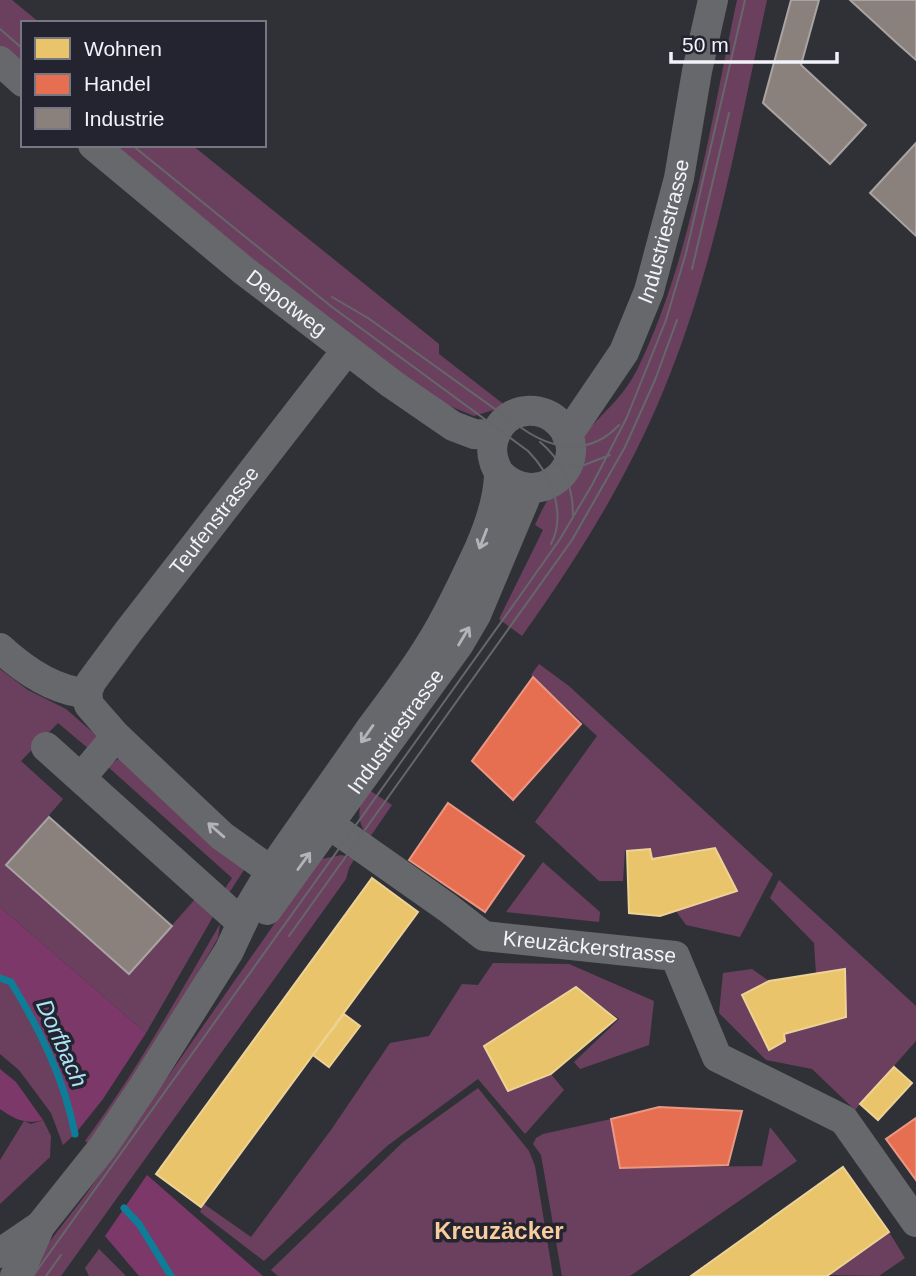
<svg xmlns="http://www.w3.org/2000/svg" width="916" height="1276" font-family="Arial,sans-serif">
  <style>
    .green { fill: #6b405e }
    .forest { fill: #7c3869 }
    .homes { fill: #e9c46a; stroke: #ecd295; stroke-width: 2 }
    .shops { fill: #e76f51; stroke: #ea9784; stroke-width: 2 }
    .industry { fill: #8a817c; stroke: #a9a3a2; stroke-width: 2 }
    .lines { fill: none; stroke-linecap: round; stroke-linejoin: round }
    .stream { stroke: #0d7d98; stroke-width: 7 }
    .minor { stroke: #67686c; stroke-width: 30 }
    .tram { stroke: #65676a; stroke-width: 2 }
    .oneway { stroke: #b3b4ba }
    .labels { text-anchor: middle; stroke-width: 7; stroke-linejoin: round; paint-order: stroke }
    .street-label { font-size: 21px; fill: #f2f3fa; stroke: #23242f }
    .water-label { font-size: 23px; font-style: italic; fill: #abe3f7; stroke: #23242f }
    .quarter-label { font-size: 24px; font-weight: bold; fill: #f8cc9c; stroke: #23242f }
  </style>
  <rect width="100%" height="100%" fill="#303137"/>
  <path class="green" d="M0,0H12L40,23H23V71L0,51Z
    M737,0H767C738,132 715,268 662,394C626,481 576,560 522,636L499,619L543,530L535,525C545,502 558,482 571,460C577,450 583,437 590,428C607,409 625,394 637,370C691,260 711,120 737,0Z
    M108,145H192L439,344V354L506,406L474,416L440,402L416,389Z
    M539,664L569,686L773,874L740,937L686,925L676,911L737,891L715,848L652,859L649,849L625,851L623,881H599L535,822L597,736L531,675Z
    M0,669L28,690L66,709L97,736L89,749L58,723L21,761L63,799L6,865L129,974L196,898L214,915L146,1033L0,907Z
    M120,758L246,867L227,896L222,893L232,878L107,766Z
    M366,788L392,805L370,837C354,822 359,806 366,788Z
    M341,855L355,858L349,868L346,879L61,1276H23L84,1197L309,874L322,859Z
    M543,862L600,912L599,922L506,912Z
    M779,880L916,1006V1041L855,1110L812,1069L766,1060L719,1013L723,973L752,969L769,981L742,995L769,1049L785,1042L784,1034L846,1017L845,969L816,974L814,943L770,898Z
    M220,924L218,938L149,1056L89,1144L85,1141C136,1072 177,998 220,924Z
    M493,963L569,964L654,1001L649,1045L580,1069L574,1062L619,1019L576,987L485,1045L508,1091L551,1074L564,1090L525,1134L478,1079L387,1146L264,1261L200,1212L204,1204L251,1237L331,1130L390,1043L429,1036L462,984L478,985Z
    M0,978L11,982C40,1031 63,1078 75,1134L63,1145L51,1113L19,1070L0,1054Z
    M478,1088L529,1151L535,1166L553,1276H278L271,1270L403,1142Z
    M611,1119L620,1168L762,1166L770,1127L797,1161L630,1276H562L541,1155L533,1144L536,1138L543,1134Z
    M43,1120L51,1136L50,1157L0,1204V1160L24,1121L31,1124Z
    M889,1232L905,1258L879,1276L828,1275Z
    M99,1249L126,1276H89L85,1268Z"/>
  <path class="forest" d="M0,907L146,1033L103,1099L75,1134C64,1078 40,1031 11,982L0,978Z
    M0,1069L16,1082L43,1120C26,1125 14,1119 0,1109Z
    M147,1175L263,1276H139L105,1236Z"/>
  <path class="homes" d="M715,848L737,891L660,916L629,913L627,851L650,849L652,859Z
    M372,878L418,912L201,1207L156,1174Z
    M845,969L846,1017L784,1034L785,1041L769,1050L742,995L769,981Z
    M576,987L616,1019L551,1074L508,1091L484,1046Z
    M344,1014L360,1026L329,1067L313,1055Z
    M894,1067L912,1083L878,1120L860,1104Z
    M843,1167L889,1232L827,1276H691Z"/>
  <path class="shops" d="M533,677L581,724L513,800L472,761Z
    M448,803L524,856L485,912L409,860Z
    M659,1107L742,1111L728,1165L620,1168L611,1119Z
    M916,1118V1180L886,1139Z"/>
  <path class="industry" d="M791,0H819L801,65L866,125L830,164L763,103Z
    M850,0H916V60L899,45Z
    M916,143V236L870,193Z
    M49,817L172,926L129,974L6,865Z"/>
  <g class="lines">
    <path class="stream" d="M0,978L11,982C40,1030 64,1078 75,1134
      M124,1208L139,1224L171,1276"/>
    <g class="minor">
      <path d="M0,61L23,82"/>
      <path id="s1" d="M93,145L243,270L392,384L453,426L474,434L495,435"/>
      <path id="s2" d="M567,436L624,352L649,291L679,178L697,71L713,0"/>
      <path d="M0,648C23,669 54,691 87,693"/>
      <path d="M46,747L242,923"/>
      <path d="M81,778L116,736"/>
      <path id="s3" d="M330,825L448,908L484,936L675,956L717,1057L844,1120L916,1222"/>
      <path id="s4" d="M271,871L222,836L116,736L89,705L87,693L91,682L128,632L346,351"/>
      <path id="s5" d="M267,910L459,644L476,615L529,489"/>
      <path d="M0,1253L40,1226"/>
      <path d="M15,1276L21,1269L40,1226L103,1147L144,1086L229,951L250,906L271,871C304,823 338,776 371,728C391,701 412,674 429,646C448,617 465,579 480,547C489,526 498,499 499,476C499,470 495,467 494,461C490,449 493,436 500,426C514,406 544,406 560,424C595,462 539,514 499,473"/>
    </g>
    <path class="tram" d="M0,29L23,49
      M132,145L332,307L528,451C551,474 567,513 551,544
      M692,269L729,113
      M332,297L368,318L523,429C555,451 591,455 619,425
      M540,442C563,461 573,486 573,515
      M553,464L579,467L610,455
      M289,936L572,540L625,447L655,380L677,320
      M33,1276L517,600L560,539L592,485L627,417L666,320L686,253L745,0
      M46,1276L61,1255"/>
  </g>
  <defs><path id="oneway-shaft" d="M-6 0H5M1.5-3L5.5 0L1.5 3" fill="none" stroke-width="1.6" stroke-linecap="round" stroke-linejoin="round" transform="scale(1.75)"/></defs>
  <g class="oneway">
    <use href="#oneway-shaft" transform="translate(483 539) rotate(111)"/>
    <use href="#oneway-shaft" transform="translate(464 636) rotate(-59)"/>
    <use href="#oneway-shaft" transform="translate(367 734) rotate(125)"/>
    <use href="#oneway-shaft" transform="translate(216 830) rotate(-139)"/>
    <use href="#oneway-shaft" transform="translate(304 861) rotate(-54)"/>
  </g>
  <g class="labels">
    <g class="street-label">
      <text dy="7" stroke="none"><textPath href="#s2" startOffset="229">Industriestrasse</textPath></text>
      <text dy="7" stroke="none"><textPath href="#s1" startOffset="250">Depotweg</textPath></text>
      <text dy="7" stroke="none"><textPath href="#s4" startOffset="474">Teufenstrasse</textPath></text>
      <text dy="7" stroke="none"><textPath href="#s5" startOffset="220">Industriestrasse</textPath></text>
      <text dy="7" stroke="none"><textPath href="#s3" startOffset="296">Kreuzäckerstrasse</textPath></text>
    </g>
    <g class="water-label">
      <text transform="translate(62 1043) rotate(66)" y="8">Dorfbach</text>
    </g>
    <g class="quarter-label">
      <text x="499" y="1239">Kreuzäcker</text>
    </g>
  </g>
  <rect x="21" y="21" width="245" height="126" fill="#23242f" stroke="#767780" stroke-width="2"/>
  <rect x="35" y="38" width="35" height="21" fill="#e9c46a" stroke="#767780" stroke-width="2"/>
  <text x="84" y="56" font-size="21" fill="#f2f3fa">Wohnen</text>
  <rect x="35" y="74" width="35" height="21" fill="#e76f51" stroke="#767780" stroke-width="2"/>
  <text x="84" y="91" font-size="21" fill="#f2f3fa">Handel</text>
  <rect x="35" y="108" width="35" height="21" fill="#8a817c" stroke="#767780" stroke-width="2"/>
  <text x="84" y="126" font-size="21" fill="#f2f3fa">Industrie</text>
  <path d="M671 52v10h166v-10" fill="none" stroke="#f2f3fa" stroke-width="3.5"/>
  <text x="682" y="52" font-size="21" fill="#f2f3fa" stroke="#23242f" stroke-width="5" paint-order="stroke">50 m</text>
</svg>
